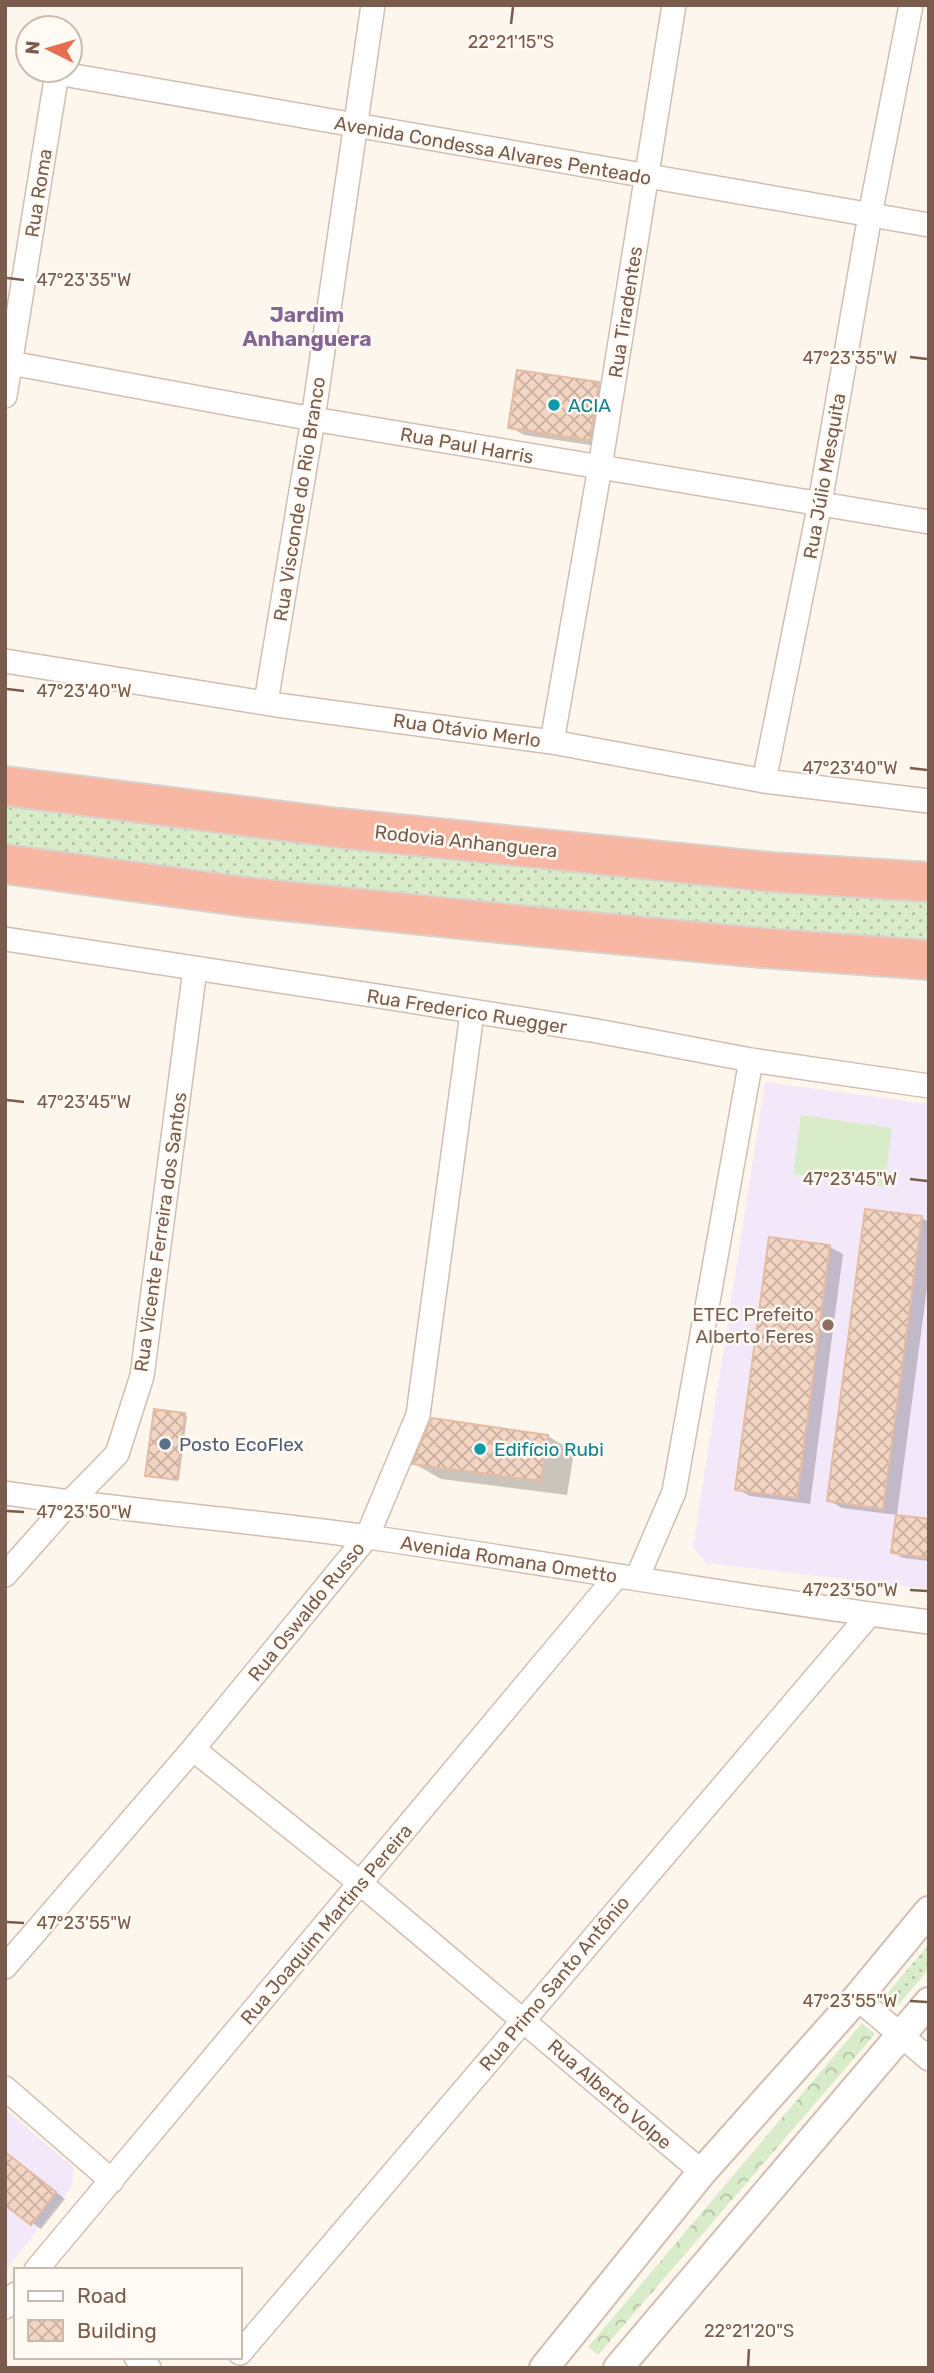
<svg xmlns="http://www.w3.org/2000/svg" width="934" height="2373" font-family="Rubik,sans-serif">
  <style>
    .education { fill: #f3e8fa }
    .grass { fill: url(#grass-dots) }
    .forest { fill: url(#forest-crowns) }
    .pitch { fill: #d8ecc9 }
    .shadow { fill: #0003 }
    .building { fill: url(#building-cross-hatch); stroke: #e6bba3; stroke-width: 2 }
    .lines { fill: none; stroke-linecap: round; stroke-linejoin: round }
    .minor-casing { stroke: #d1beb0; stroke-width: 26 }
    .tertiary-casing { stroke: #d1beb0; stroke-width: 32 }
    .motorway-casing { stroke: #dad1cd; stroke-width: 42 }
    .minor { stroke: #fff; stroke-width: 23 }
    .tertiary { stroke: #fff; stroke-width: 28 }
    .motorway { stroke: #f7b7a3; stroke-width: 38 }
    .ticks { fill: none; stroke: #7a5c4d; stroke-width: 2.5 }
    .culture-dot { fill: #0f9aa8; stroke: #fffaf3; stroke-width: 2.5 }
    .education-dot { fill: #8d6e63; stroke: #fffaf3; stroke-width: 2.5 }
    .service-dot { fill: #5c6f8a; stroke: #fffaf3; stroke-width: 2.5 }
    .labels { text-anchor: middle; stroke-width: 5; stroke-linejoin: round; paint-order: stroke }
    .street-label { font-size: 19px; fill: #7a5c4d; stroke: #fffaf3 }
    .culture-label { font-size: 19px; fill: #0d838f; stroke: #fffaf3; text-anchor: start }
    .education-label { font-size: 19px; fill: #785e54; stroke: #fffaf3; text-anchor: end }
    .service-label { font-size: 19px; fill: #4e5e75; stroke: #fffaf3; text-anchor: start }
    .neighbourhood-label { font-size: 21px; font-weight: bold; fill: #846695; stroke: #fffaf3 }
    .ticks-label { font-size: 18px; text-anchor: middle; fill: #7a5c4d; stroke: #fffaf3; stroke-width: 5; stroke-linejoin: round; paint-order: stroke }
  </style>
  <defs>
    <pattern id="grass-dots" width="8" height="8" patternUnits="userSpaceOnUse" patternTransform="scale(1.75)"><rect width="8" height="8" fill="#d8ecc9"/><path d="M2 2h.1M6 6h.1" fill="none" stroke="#b4c2a5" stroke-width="1.8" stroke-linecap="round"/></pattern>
    <pattern id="forest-crowns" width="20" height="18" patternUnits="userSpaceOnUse" patternTransform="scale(1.75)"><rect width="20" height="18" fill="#d8ecc9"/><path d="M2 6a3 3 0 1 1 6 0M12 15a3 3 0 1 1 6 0" fill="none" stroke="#b4c2a5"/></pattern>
    <pattern id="building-cross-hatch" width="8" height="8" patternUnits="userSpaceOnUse" patternTransform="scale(1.75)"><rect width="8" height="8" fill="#f3d5c3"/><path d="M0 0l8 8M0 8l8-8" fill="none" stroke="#cab0a1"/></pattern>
  </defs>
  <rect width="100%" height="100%" fill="#fdf6ec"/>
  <path class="education" d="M765,1082L929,1104V1589L706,1563L693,1547Z
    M5,2109L73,2167L72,2186L5,2271Z"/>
  <path class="grass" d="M5,798L929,896V949L5,853Z
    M929,1944V1969L898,2005L886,1995Z"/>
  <path class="forest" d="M862,2023L875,2034L598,2355L588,2347Z"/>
  <path class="pitch" d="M801,1115L892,1128L884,1187L793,1174Z"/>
  <path class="shadow" d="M599,384L612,392L603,447L524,435L510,427Z
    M922,1218L929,1222V1273L897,1515L842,1508L828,1500Z
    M830,1247L843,1254L810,1504L750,1496L737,1489Z
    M185,1414L187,1416L179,1480L150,1476Z
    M548,1436L574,1452L567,1495L441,1479L415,1464Z
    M929,1521V1561L903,1558L893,1552Z
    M5,2152L65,2199L41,2229L5,2203Z"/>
  <path class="building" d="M517,370L599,382L590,440L508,428Z
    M865,1209L922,1216L883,1509L827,1501Z
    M769,1237L830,1245L797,1498L735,1490Z
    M154,1409L185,1413L177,1480L145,1476Z
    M432,1418L548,1435L541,1481L412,1464Z
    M896,1515L929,1519V1558L891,1553Z
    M5,2152L56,2192L31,2225L5,2205Z"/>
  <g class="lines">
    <g class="minor-casing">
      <path id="minor" d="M5,362L313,419L929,522
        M5,396L57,73L929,225
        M5,661L277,705L552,742L764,781L929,801
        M266,702L313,419L373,5
        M552,742L600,467L674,5
        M764,781L820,503L870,215L911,5
        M5,939L391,998L597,1031L751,1060L929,1086
        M5,1493C126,1511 248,1520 368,1537C555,1564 741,1598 929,1622
        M5,1575L69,1503L117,1454L142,1376L195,969
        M637,1578L674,1492L751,1060
        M193,1749L360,1883L702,2172
        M5,1967L193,1749L367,1537L418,1415L472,1013
        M857,1998L929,2059
        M5,2088L112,2181
        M36,2270L616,1577
        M5,2307L16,2294
        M240,2353L869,1615
        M136,2357L149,2368"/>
    </g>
    <g class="tertiary-casing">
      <path id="tertiary" d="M544,2368L702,2172L857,1998L929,1911
        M618,2368L929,2002"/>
    </g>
    <g class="motorway-casing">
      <path id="motorway" d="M5,786L339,828L770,872L929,882
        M5,864L246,897L529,926L762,948L929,960"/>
    </g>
    <use href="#minor" class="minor"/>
    <use href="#tertiary" class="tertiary"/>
    <use href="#motorway" class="motorway"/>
  </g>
  <path class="ticks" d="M511,24L513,7M7,278L24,280M910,357L927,359M7,689L24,691M910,768L927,770M7,1100L24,1102M910,1179L927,1181M7,1511L24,1512M910,1590L927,1591M7,1922L24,1923M910,2001L927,2002M748,2366L749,2349"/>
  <g class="culture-dot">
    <circle cx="554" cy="405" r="7"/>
    <circle cx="480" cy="1449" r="7"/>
  </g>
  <circle class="education-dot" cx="828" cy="1325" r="7"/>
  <circle class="service-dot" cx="165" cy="1444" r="7"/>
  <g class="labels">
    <g class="street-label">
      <text transform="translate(493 150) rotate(10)" y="7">Avenida Condessa Alvares Penteado</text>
      <text transform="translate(38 193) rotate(-81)" y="7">Rua Roma</text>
      <text transform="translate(625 312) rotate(-81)" y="7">Rua Tiradentes</text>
      <text transform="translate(467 445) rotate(10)" y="7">Rua Paul Harris</text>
      <text transform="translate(824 476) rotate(-80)" y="7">Rua Júlio Mesquita</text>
      <text transform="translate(299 499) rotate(-81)" y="7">Rua Visconde do Rio Branco</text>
      <text transform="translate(467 730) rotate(8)" y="7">Rua Otávio Merlo</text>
      <text transform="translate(466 841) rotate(6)" y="7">Rodovia Anhanguera</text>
      <text transform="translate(467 1011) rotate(9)" y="7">Rua Frederico Ruegger</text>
      <text transform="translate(160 1232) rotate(-82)" y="7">Rua Vicente Ferreira dos Santos</text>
      <text transform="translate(509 1559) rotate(9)" y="7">Avenida Romana Ometto</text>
      <text transform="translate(306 1611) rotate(-51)" y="7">Rua Oswaldo Russo</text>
      <text transform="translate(326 1924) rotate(-50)" y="7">Rua Joaquim Martins Pereira</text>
      <text transform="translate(554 1983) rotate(-50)" y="7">Rua Primo Santo Antônio</text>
      <text transform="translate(610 2094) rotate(41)" y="7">Rua Alberto Volpe</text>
    </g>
    <g class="culture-label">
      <text x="568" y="412">ACIA</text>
      <text x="494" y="1456">Edifício Rubi</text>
    </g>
    <g class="education-label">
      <text x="814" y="1321">ETEC Prefeito<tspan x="814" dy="22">Alberto Feres</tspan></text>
    </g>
    <g class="service-label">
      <text x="179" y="1451">Posto EcoFlex</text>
    </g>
    <g class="neighbourhood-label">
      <text x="307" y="322">Jardim<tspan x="307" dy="24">Anhanguera</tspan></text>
    </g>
  </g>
  <g class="ticks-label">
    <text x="511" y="48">22°21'15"S</text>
    <text x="84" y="286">47°23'35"W</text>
    <text x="850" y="364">47°23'35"W</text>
    <text x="84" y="697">47°23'40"W</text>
    <text x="850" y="774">47°23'40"W</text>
    <text x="84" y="1108">47°23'45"W</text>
    <text x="850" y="1185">47°23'45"W</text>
    <text x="84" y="1518">47°23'50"W</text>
    <text x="850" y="1596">47°23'50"W</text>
    <text x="84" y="1929">47°23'55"W</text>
    <text x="850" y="2007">47°23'55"W</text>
    <text x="749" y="2337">22°21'20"S</text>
  </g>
  <rect width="934" height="2373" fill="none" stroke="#7a5c4d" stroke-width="14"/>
  <rect x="14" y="2268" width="228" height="91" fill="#fffaf3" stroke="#cabbb1" stroke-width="2"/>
  <rect x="28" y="2291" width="35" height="10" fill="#ffffff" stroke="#cabbb1" stroke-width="2"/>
  <text x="77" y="2303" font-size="21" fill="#7a5c4d">Road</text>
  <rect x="28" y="2320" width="35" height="21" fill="url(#building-cross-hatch)" stroke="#cabbb1" stroke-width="2"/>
  <text x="77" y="2338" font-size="21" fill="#7a5c4d">Building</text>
  <g transform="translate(49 49) rotate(275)"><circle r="33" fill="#fffaf3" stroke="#cabbb1" stroke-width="2"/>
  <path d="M0-5L12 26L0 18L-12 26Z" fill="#e76f51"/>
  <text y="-10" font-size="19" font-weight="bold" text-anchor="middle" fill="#7a5c4d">N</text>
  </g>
</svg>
